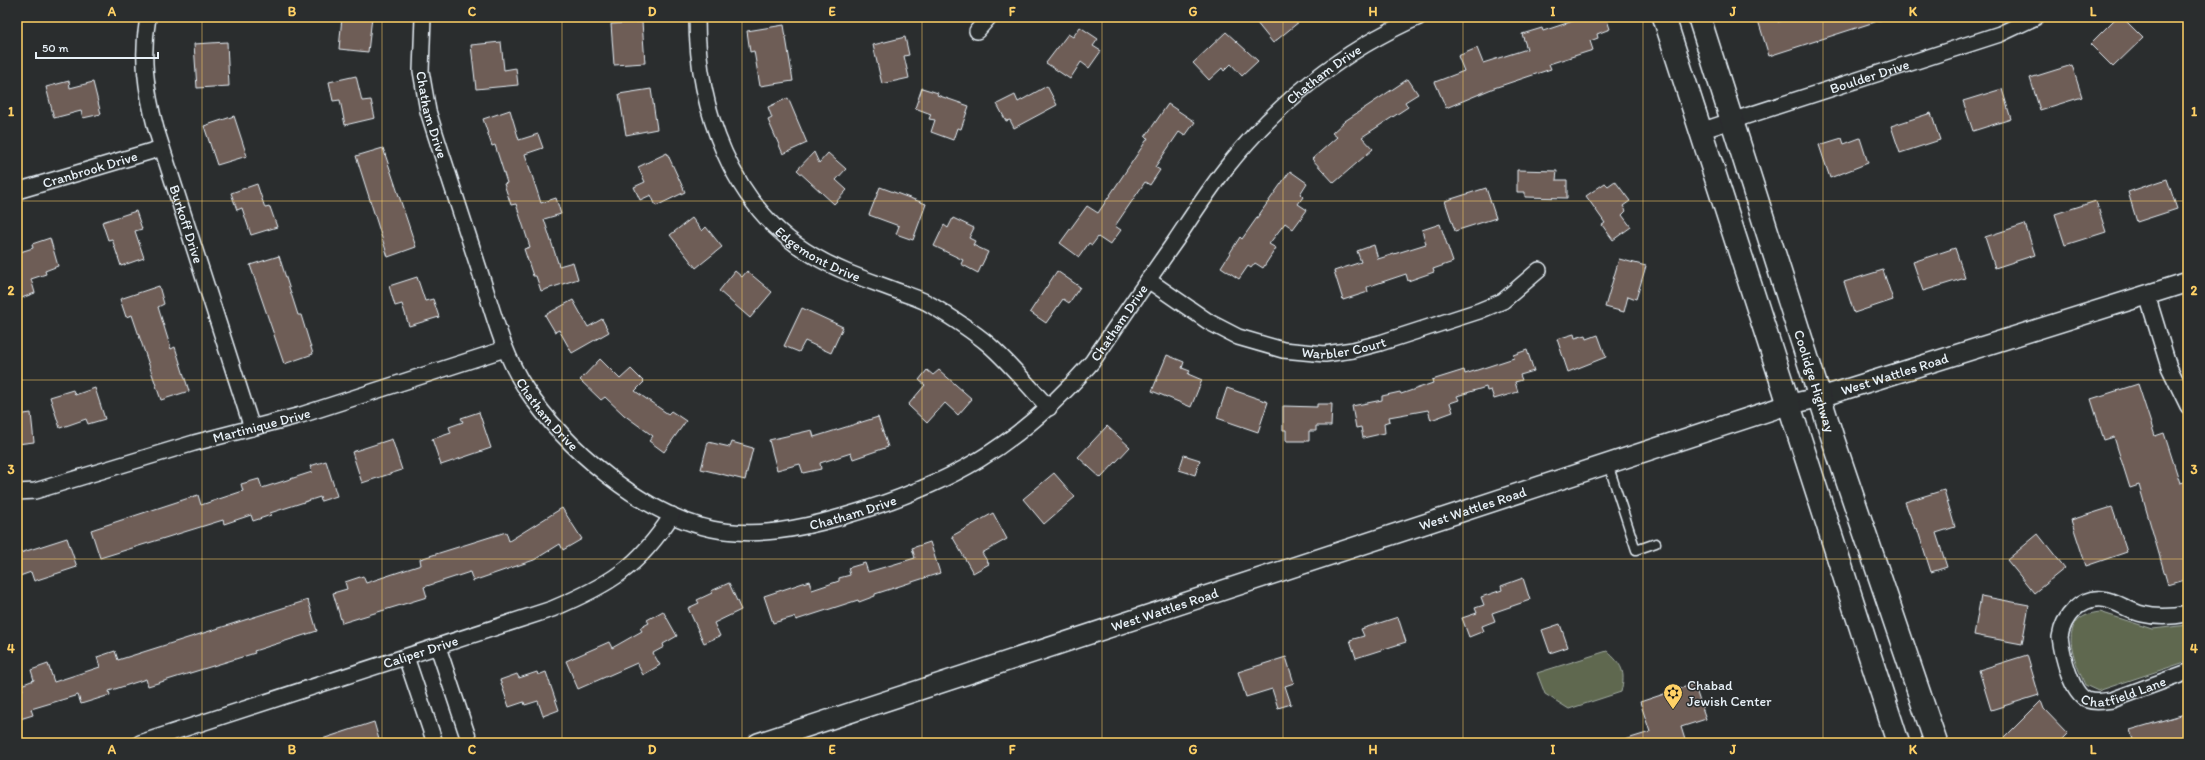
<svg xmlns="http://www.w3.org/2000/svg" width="2205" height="760" font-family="Itim,sans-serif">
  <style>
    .green { fill: #5e684f; stroke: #a3aca4 }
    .building { fill: #6e5d57; stroke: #e8f1f8 }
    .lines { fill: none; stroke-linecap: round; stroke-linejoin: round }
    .service-casing { stroke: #e8f1f8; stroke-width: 11 }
    .minor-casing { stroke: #e8f1f8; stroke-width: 18 }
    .tertiary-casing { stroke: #e8f1f8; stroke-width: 22 }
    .secondary-casing { stroke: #e8f1f8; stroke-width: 25 }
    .service { stroke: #2a2d2e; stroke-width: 8 }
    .minor { stroke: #2a2d2e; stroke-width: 15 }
    .tertiary { stroke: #2a2d2e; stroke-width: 19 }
    .secondary { stroke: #2a2d2e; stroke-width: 22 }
    .grid { fill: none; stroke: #ffd166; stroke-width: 1; stroke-opacity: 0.55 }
    .labels { text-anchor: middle; stroke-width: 3; stroke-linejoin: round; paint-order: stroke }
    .street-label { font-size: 14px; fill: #e8f1f8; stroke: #2a2d2e }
    .poi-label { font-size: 14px; fill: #e8f1f8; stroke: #2a2d2e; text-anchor: start }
    .neatline { fill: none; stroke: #ffd166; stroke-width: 1.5 }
    .grid-label { font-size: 13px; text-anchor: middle; font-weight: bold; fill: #ffd166 }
  </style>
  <rect width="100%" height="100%" fill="#2a2d2e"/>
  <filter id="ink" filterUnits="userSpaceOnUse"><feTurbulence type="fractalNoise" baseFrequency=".025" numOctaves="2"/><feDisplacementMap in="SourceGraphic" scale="8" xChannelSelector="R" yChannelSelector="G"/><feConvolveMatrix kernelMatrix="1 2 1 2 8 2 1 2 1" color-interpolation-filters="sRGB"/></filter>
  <g filter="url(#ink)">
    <path class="green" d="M2100,612L2153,629L2188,625V661L2098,691L2085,685C2073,657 2055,617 2100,612Z
      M1607,651C1622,665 1626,671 1621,692L1569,709L1545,694L1537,673Z"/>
    <path class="building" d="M342,17H372L368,52L339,49Z
      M1252,17H1305L1273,43Z
      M1585,17H1606L1610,29L1597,34L1598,38L1590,41L1593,50L1549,64L1551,69L1494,88L1446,108L1435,82L1464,71L1458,56L1477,48L1483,63L1527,49L1522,34L1542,28L1543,31Z
      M1757,17H1777L1778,22L1793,17H1880L1881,20L1769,56Z
      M2117,17H2122L2143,38L2113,67L2090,44Z
      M642,22L645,63L614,65L611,24Z
      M784,25L793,81L760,86L754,51L750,52L747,31Z
      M1080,27L1098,39L1093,46L1101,51L1089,68L1081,62L1070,79L1046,63L1068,34L1073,37Z
      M1226,32L1258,61L1242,76L1231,64L1224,71L1222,68L1209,80L1193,63Z
      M905,37L909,55L904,56L909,78L882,84L873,45Z
      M227,42L229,86L197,88L194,44Z
      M501,42L504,70L516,68L518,85L476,89L471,45Z
      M2072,65L2082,97L2040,110L2030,78Z
      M356,76L362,101L371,100L375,118L345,125L340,100L333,101L329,82Z
      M1408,79L1418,94L1405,102L1408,107L1362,137L1373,149L1334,183L1312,159L1337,137L1332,133L1345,121Z
      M69,81L70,88L93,82L101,114L83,118L81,111L54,118L46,87Z
      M1047,86L1057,105L1014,128L1010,120L1006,121L997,104L1015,95L1018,102Z
      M922,88L938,93L937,95L969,106L961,129L957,128L953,140L931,132L935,120L929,119L931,114L915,108Z
      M651,89L657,129L626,135L619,94Z
      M2002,89L2011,119L1973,131L1963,101Z
      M788,98L807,143L783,154L768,120L772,118L768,107Z
      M1168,104L1195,122L1185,136L1179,132L1155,167L1160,170L1150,185L1145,182L1115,226L1121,230L1110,245L1098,237L1092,245L1089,243L1079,257L1060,243L1087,206L1098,213L1148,138L1145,137Z
      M510,110L519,140L538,134L543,148L525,154L541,203L556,198L561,214L544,219L559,266L573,262L578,279L541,291L536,276H533L524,249L530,247L516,204L511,205L504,184L507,183L495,145L492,146L483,119Z
      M1931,113L1940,140L1900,153L1891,126Z
      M234,116L247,156L217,165L204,126Z
      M1842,138L1844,144L1860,138L1868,163L1830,178L1819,145Z
      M383,148L416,247L388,257L356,156Z
      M814,152L819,163L828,153L846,169L836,180L847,190L834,204L797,170Z
      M667,153L685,192L656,206L651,195L640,200L634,187L645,182L638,167Z
      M1517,170L1557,171L1556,180H1567V198L1525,197V192H1517Z
      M1290,171L1307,183L1300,194L1303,197L1298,204L1307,210L1293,229L1285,223L1269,244L1276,248L1263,268L1255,263L1251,268L1248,266L1239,279L1221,267L1240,237L1242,239Z
      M2167,179L2177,209L2137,222L2128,192Z
      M1615,181L1630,201L1623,206L1626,211L1622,215L1631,227L1613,240L1602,225L1605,223L1586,196L1605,183L1608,186Z
      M257,184L265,208L270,207L277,227L251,235L242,208L237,210L231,193Z
      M880,187L926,204L913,240L896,234L899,226L869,215Z
      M1486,188L1496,218L1455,231L1445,201Z
      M2096,201L2106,232L2065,245L2055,214Z
      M136,211L142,229L135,231L144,258L121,266L112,239L108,240L102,222Z
      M692,218L702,231L706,227L722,247L696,268L670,235Z
      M953,218L974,228L969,238L975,241L973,245L988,252L978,273L961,264L963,260L934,246L944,225L948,228Z
      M1440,224L1453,262L1433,269L1434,272L1408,281L1406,274L1367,287L1368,292L1343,300L1334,271L1361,262L1357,251L1374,245L1378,259L1426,244L1422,230Z
      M2025,224L2035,255L1995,268L1985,237Z
      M50,238L58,266L45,271L46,274L31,279L35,293L19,299L17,291V253L33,248L32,244Z
      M1955,248L1965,278L1923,291L1913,262Z
      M279,256L298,315H301L313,354L284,364L250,265Z
      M1619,259L1646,266L1636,299L1628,296L1624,312L1605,307Z
      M1883,270L1893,300L1854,313L1844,282Z
      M735,271L742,277L747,271L772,292L750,318L719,291Z
      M1057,271L1080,287L1069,303L1063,299L1046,323L1030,312Z
      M417,277L425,301L433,299L439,317L409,326L402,304L395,306L389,286Z
      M159,286L164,304L158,307L171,349L175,347L189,391L161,400L132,315L126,317L120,299Z
      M573,300L588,327L602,319L609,332L572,353L559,330L555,332L545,315Z
      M802,308L843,327L831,353L805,341L799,352L784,346Z
      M1574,334L1575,338L1586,335L1587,339L1598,335L1606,357L1568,372L1557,339Z
      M1527,350L1534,371L1520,375L1522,380L1515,382L1518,392L1494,399L1491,390L1487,391L1486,387L1457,396L1459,400L1450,403L1453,412L1431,420L1428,410L1389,417L1390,421L1384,423L1385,433L1363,438L1361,427L1356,428L1352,406L1382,400V396L1400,392L1401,394L1433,383L1432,380L1464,370L1465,374L1514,358L1513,355Z
      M1167,355L1184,362L1182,368L1190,371L1188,374L1202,380L1191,407L1152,391Z
      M600,359L620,379L631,369L644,382L635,391L668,414L671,411L686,421L664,452L649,441L653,436L624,415L605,397L601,400L580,380Z
      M927,370L933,375L939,370L972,399L958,415L945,403L927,423L908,405L925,385L919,380Z
      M2138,384L2155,436L2164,433L2180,483L2188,481V579L2168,585L2139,485L2130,488L2114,437L2104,440L2091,399Z
      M95,388L105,419L88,424L86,419L60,428L50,397L73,390L75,395Z
      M1227,388L1268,402L1258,432L1217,418Z
      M1317,404H1332L1331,426H1316V431H1309V441H1286V430H1283V406L1317,407Z
      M479,412L491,448L441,465L432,439L451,433L449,427L463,422L461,418Z
      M31,413L34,442L17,444V415Z
      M878,417L888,447L853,459L851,453L820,463L821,469L803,473L800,464L777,470L769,440L812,430L814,437Z
      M1107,426L1130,447L1101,478L1078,457Z
      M392,439L402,470L362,483L352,452Z
      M708,442L730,447L732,442L753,448L745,480L701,469Z
      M1184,455L1200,460L1195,475L1179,470Z
      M326,461L337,496L321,501L320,497L270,513L271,515L253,521L251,515L224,524L223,520L100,558L91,530L198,495L201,505L243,491L241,484L259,479L262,488L312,472L310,466Z
      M1054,473L1075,497L1044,524L1023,499Z
      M1944,490L1955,527L1936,533L1947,567L1931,572L1917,528L1915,529L1905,502Z
      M2112,507L2127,552L2086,566L2071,520Z
      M562,508L582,539L563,550L560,544L534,560L473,581L470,572L424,587L427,597L342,623L333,593L347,589L345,582L363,576L366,583L399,572L421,565L420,559L506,532L509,541Z
      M993,513L1007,539L982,553L989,564L973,573L952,536Z
      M2038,534L2065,568L2034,593L2007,560Z
      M67,538L77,567L34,581L31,572L17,577V554Z
      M930,542L940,573L875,594V596L859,602L858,600L796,620L794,617L773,623L764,596L809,581L812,590L839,581V578L850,575L848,568L865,563L868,572L915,558L912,548Z
      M1523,578L1530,600L1492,613L1495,621L1482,626L1484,631L1469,637L1462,618L1477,613L1475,608L1484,605L1481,597L1502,590L1501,586Z
      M729,583L741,610L714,623L720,636L704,643L688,608L699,603L697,600L712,593L711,591Z
      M1981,596L2029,605L2022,644L1974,635Z
      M308,600L317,631L254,651L255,653L148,686L146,679L109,691L110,695L81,704L78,695L31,709L33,715L17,720V691L23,690L21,685L34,680L31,670L48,664L54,682L100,667L97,657L115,651L118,660Z
      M663,611L677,636L663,644L664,647L653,653L660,665L643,675L637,663L578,689L566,661L609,642L612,648L642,631L640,628L649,623L647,620Z
      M1398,617L1406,642L1356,658L1350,640L1364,636L1361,629Z
      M1560,624L1568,647L1550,653L1542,630Z
      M2027,655L2039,695L1991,710L1979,670Z
      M1286,657L1294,683L1285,686L1291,704L1278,708L1272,689L1246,697L1238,672Z
      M537,672L538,675L546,672L559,710L543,716L538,701L525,705L524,702L509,707L500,680L517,674L519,678Z
      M1694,684L1706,719L1681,727L1686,743H1625L1624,740L1650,732L1640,702Z
      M2041,701L2044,709L2068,734L2059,743H1999Z
      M2188,713V743H2134L2130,730Z
      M374,722L380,743H320L319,740Z"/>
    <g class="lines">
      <g class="service-casing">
        <path id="service" d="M1608,464L1636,550L1656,543"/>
      </g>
      <g class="minor-casing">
        <g id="minor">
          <path id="s1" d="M148,17C141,56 146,91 156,129L252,428"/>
          <path id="s2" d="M423,17L421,71L428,111C445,165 463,219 480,272C493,312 503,354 526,389C564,447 642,514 712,529C756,538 799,529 841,517C948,486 1018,447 1092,362C1120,321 1147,281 1176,240C1192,216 1208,191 1226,168C1277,103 1343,50 1419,17"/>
          <path id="s3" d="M697,17C697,107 731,209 814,256C841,272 871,281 900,292C910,296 922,299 931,305C951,317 970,329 988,344C1010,363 1029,387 1049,408"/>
          <path d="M977,31L989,17"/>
          <path id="s4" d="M1700,131L2000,34L2036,17"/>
          <path id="s5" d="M17,191L162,148"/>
          <path id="s6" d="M1148,280L1209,322L1238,337L1283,350L1325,354L1353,350L1380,343L1479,311L1503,301L1539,270"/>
          <path d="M2147,295L2169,367L2188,406"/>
          <path id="s7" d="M17,492L35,491L194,443L301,415L505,349"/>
          <path id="s8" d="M2188,614C2172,617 2158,618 2142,614C2129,611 2115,600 2102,599C2080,597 2063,617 2060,637C2062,653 2071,694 2087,700C2096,703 2104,701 2112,700L2188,672"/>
          <path d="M438,647L470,743"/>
          <path d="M406,657L435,743"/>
          <path id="s9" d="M140,743L552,609C609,585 638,568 672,515"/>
        </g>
      </g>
      <g class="tertiary-casing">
        <g id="tertiary">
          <path id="s10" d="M758,743L1787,405L1821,397L2188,282"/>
        </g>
      </g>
      <g class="secondary-casing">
        <g id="secondary">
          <path d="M1664,17L1898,743"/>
          <path id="s11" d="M1699,17L1833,439L1936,743"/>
        </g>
      </g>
      <use href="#service" class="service"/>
      <use href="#minor" class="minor"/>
      <use href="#tertiary" class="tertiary"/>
      <use href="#secondary" class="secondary"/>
    </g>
  </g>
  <path class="grid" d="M202,17V743M382,17V743M562,17V743M742,17V743M922,17V743M1102,17V743M1283,17V743M1463,17V743M1643,17V743M1823,17V743M2003,17V743M17,201H2188M17,380H2188M17,559H2188"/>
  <defs>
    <g id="synagogue-pin" transform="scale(1)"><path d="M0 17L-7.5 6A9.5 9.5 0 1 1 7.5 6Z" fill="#ffd166" stroke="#2a2d2e"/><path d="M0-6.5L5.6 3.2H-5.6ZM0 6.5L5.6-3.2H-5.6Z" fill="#111"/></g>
  </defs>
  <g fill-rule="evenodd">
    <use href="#synagogue-pin" x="1673" y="693"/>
  </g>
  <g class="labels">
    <g class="street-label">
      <text dy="5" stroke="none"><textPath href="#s2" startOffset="1430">Chatham Drive</textPath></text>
      <text dy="5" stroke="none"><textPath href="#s4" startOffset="178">Boulder Drive</textPath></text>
      <text dy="5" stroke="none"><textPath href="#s2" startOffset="99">Chatham Drive</textPath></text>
      <text dy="5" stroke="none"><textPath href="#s5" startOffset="76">Cranbrook Drive</textPath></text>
      <text dy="5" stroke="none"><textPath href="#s1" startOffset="213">Burkoff Drive</textPath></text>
      <text dy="5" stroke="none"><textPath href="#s3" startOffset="281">Edgemont Drive</textPath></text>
      <text dy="5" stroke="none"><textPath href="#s2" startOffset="1106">Chatham Drive</textPath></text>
      <text dy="5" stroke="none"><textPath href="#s6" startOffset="215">Warbler Court</textPath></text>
      <text dy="5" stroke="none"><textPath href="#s10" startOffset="1195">West Wattles Road</textPath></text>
      <text dy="5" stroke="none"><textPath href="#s11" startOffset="382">Coolidge Highway</textPath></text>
      <text dy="5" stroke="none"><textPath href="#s2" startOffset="423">Chatham Drive</textPath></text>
      <text dy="5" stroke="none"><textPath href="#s7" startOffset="254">Martinique Drive</textPath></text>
      <text dy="5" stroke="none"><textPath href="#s10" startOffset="752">West Wattles Road</textPath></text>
      <text dy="5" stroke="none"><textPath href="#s2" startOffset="771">Chatham Drive</textPath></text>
      <text dy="5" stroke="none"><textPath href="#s10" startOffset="428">West Wattles Road</textPath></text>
      <text dy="5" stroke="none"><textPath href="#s9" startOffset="295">Caliper Drive</textPath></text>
      <text dy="5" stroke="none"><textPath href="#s8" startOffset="260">Chatfield Lane</textPath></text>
    </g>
    <g class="poi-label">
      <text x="1687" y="690">Chabad<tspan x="1687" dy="16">Jewish Center</tspan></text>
    </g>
  </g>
  <rect width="2205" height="760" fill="none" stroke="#2a2d2e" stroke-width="44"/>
  <path d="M36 52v6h122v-6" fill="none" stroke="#e8f1f8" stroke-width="2"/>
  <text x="42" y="52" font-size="12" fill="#e8f1f8" stroke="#2a2d2e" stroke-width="3" paint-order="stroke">50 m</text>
  <rect x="22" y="22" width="2161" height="716" class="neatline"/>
  <g class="grid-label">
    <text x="112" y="16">A</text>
    <text x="292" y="16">B</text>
    <text x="472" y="16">C</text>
    <text x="652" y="16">D</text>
    <text x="832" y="16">E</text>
    <text x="1012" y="16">F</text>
    <text x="1193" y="16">G</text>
    <text x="1373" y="16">H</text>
    <text x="1553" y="16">I</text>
    <text x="1733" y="16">J</text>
    <text x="1913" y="16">K</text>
    <text x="2093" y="16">L</text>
    <text x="11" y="116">1</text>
    <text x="2194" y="116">1</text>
    <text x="11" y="295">2</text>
    <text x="2194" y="295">2</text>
    <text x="11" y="474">3</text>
    <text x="2194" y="474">3</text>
    <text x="11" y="653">4</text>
    <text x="2194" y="653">4</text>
    <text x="112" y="754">A</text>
    <text x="292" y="754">B</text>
    <text x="472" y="754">C</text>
    <text x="652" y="754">D</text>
    <text x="832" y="754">E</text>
    <text x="1012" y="754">F</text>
    <text x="1193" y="754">G</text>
    <text x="1373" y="754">H</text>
    <text x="1553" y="754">I</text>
    <text x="1733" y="754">J</text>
    <text x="1913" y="754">K</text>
    <text x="2093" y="754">L</text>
  </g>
</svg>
